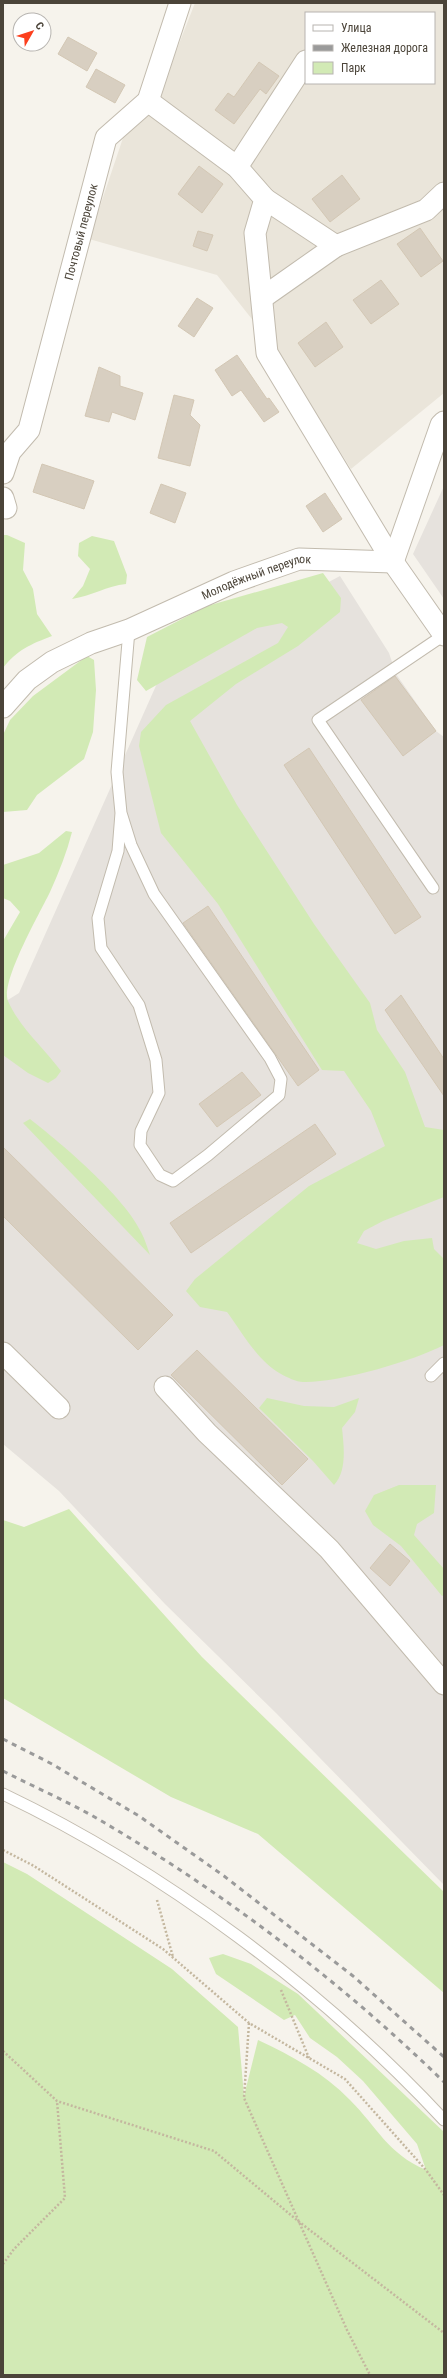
<svg xmlns="http://www.w3.org/2000/svg" width="447" height="2378" font-family="'Roboto Condensed',sans-serif">
  <style>
    .residential { fill: #eae5da; fill-rule: evenodd }
    .industrial { fill: #e6e2dd }
    .green { fill: #d2eab5 }
    .building { fill: #d8cfc1; stroke: #d3c7b4 }
    .lines { fill: none; stroke-linecap: round; stroke-linejoin: round }
    .lane-casing { stroke: #c2bbae; stroke-width: 13 }
    .street-casing { stroke: #c2bbae; stroke-width: 23 }
    .path { stroke: #c4b79f; stroke-width: 2.5; stroke-dasharray: 2 2; stroke-linecap: butt }
    .lane { stroke: #fff; stroke-width: 11 }
    .street { stroke: #fff; stroke-width: 21 }
    .rail { stroke: #9a9a9a; stroke-width: 3; stroke-dasharray: 5 5; stroke-linecap: butt }
    .labels { text-anchor: middle; stroke-width: 3; stroke-linejoin: round; paint-order: stroke }
    .street-label { font-size: 12px; fill: #4b4439; stroke: #fff }
  </style>
  <rect width="100%" height="100%" fill="#f6f3ec"/>
  <path class="residential" d="M195,3H444V393L351,469L274,347L217,275L89,239L125,132L159,95ZM306,13H434V83H306Z"/>
  <path class="industrial" d="M444,486V599L413,554Z
    M340,576L389,653L396,674L436,731L444,737V1885L276,1713L165,1604L59,1491L3,1444V1003L19,993L163,670Z"/>
  <path class="green" d="M3,535H7L25,543L23,570L33,589L37,614L52,636C31,644 17,650 3,668Z
    M92,536L114,541L127,575L126,584C107,586 91,596 72,599L83,586L90,569L78,556L79,543Z
    M323,573L341,598L340,612L298,646L236,684L190,721L237,805L314,924L370,1003L377,1030L405,1072L425,1127L444,1130V1197L383,1221L364,1231L357,1243L376,1249L404,1241L432,1238L434,1249L444,1259V1345C413,1361 338,1383 303,1382C297,1382 286,1377 281,1374C258,1362 242,1332 227,1312L200,1307L186,1291L195,1279L309,1186L385,1146L371,1111L344,1071L322,1070L218,904L161,833L139,746L141,732L166,705L278,643L288,627L282,623L257,628L146,691L137,680L147,637L207,606Z
    M87,656L94,660L96,690L93,732L84,759L37,795L27,810L3,812V735L10,720L33,696Z
    M66,831L72,832C67,852 59,872 50,892C41,911 0,982 8,1001C20,1028 43,1047 61,1071L56,1078L48,1083L28,1073L3,1055V941L20,912L10,901L3,898V865L39,853Z
    M30,1119C62,1144 124,1196 141,1232C145,1239 147,1247 150,1255L23,1123Z
    M267,1398L304,1406L334,1407L359,1398L355,1412L342,1428C344,1447 347,1471 334,1485L313,1461L259,1408Z
    M399,1485H436L434,1513L417,1524L414,1535L444,1569V1595L442,1596L401,1546L373,1525L365,1511L374,1495Z
    M69,1509L202,1657L444,1892V1993L258,1834L171,1797L3,1698V1520L24,1527Z
    M3,1862L27,1874L172,1969L238,2027L244,2096L258,2040C292,2056 324,2073 350,2100C378,2128 387,2153 426,2170L417,2144L363,2081L337,2057L310,2038L295,2015L284,2020L216,1974L209,1958L223,1954L251,1964L298,1994L444,2132V2375H3Z"/>
  <path class="building" d="M68,37L97,53L87,71L58,54Z
    M259,62L279,76L266,94L260,89L234,124L215,110L228,93L234,97Z
    M96,69L125,85L115,103L86,87Z
    M199,166L223,184L202,213L178,194Z
    M342,175L360,199L330,222L312,199Z
    M420,228L443,261L421,277L397,244Z
    M198,231L213,235L207,251L193,246Z
    M381,280L399,304L371,324L353,300Z
    M197,298L213,308L194,337L178,326Z
    M326,322L343,347L315,367L298,343Z
    M237,355L267,399L269,398L279,412L264,422L241,390L232,396L215,370Z
    M99,367L120,376V386L143,393L135,420L112,412L109,422L85,416Z
    M174,395L194,400L190,415L200,425L190,466L158,458Z
    M42,464L94,481L84,509L33,492Z
    M161,484L186,493L175,523L150,513Z
    M325,493L342,519L323,532L306,506Z
    M395,676L436,731L403,756L361,700Z
    M309,748L421,917L395,934L284,765Z
    M208,906L319,1070L298,1086L183,923Z
    M401,995L444,1059V1096L385,1010Z
    M242,1072L261,1095L217,1127L199,1104Z
    M315,1124L336,1154L191,1253L170,1223Z
    M3,1147L173,1315L138,1350L3,1216Z
    M197,1350L308,1459L282,1485L171,1375Z
    M390,1544L410,1561L390,1586L370,1568Z"/>
  <g class="lines">
    <g class="lane-casing">
      <path id="lane" d="M121,813L118,851L98,918L101,948L139,1005L156,1060L159,1093L141,1131L140,1145L160,1175L173,1181L208,1155L279,1095L281,1079L270,1058L154,894L131,845L121,813L117,772L129,630
        M433,888L318,720L444,635
        M431,1376L444,1363
        M3,1794C164,1871 322,1989 444,2120"/>
    </g>
    <g class="street-casing">
      <g id="street">
        <path d="M148,101L237,167L265,199L255,233L267,353L393,562L444,635"/>
        <path d="M237,167L306,61"/>
        <path d="M336,246L426,210L444,193"/>
        <path d="M262,298L336,246L265,199"/>
        <path id="s1" d="M3,473L10,452L29,430L106,138L148,101L180,3"/>
        <path d="M3,498L6,508"/>
        <path d="M393,562L441,425L444,422"/>
        <path id="s2" d="M3,707L27,680L52,662L91,643L129,630L234,582L299,559L393,562"/>
        <path d="M3,1353L59,1408"/>
        <path d="M165,1387L207,1433L329,1549L444,1684"/>
      </g>
    </g>
    <path class="path" d="M3,1850L34,1866L163,1949L249,2023L345,2079L426,2170L444,2195
      M157,1900L173,1957
      M281,1990L309,2058
      M249,2023L244,2098L347,2330L370,2375
      M3,2051L57,2101L214,2151L298,2221L444,2333
      M3,2264L14,2249L65,2198L57,2101"/>
    <use href="#lane" class="lane"/>
    <use href="#street" class="street"/>
    <path class="rail" d="M3,1739L52,1764L139,1816L224,1876L353,1976L444,2057
      M3,1771C34,1787 67,1801 98,1819C223,1892 340,1981 444,2082"/>
  </g>
  <g class="labels">
    <g class="street-label">
      <text dy="4" stroke="none"><textPath href="#s1" startOffset="256">Почтовый переулок</textPath></text>
      <text dy="4" stroke="none"><textPath href="#s2" startOffset="289">Молодёжный переулок</textPath></text>
    </g>
  </g>
  <rect width="447" height="2378" fill="none" stroke="#4b4439" stroke-width="8"/>
  <rect x="305" y="12" width="130" height="72" fill="#ffffff" stroke="#b7b4b0"/>
  <rect x="313" y="25" width="20" height="6" fill="#ffffff" stroke="#b7b4b0"/>
  <text x="341" y="32" font-size="12" fill="#4b4439">Улица</text>
  <rect x="313" y="45" width="20" height="6" fill="#9a9a9a" stroke="#b7b4b0"/>
  <text x="341" y="52" font-size="12" fill="#4b4439">Железная дорога</text>
  <rect x="313" y="62" width="20" height="12" fill="#d2eab5" stroke="#b7b4b0"/>
  <text x="341" y="72" font-size="12" fill="#4b4439">Парк</text>
  <g transform="translate(32 32) rotate(51)"><circle r="19" fill="#ffffff" stroke="#b7b4b0"/>
  <path d="M0-3L7 15L0 10L-7 15Z" fill="#fc3f1d"/>
  <text y="-6" font-size="11" font-weight="bold" text-anchor="middle" fill="#4b4439">С</text>
  </g>
</svg>
